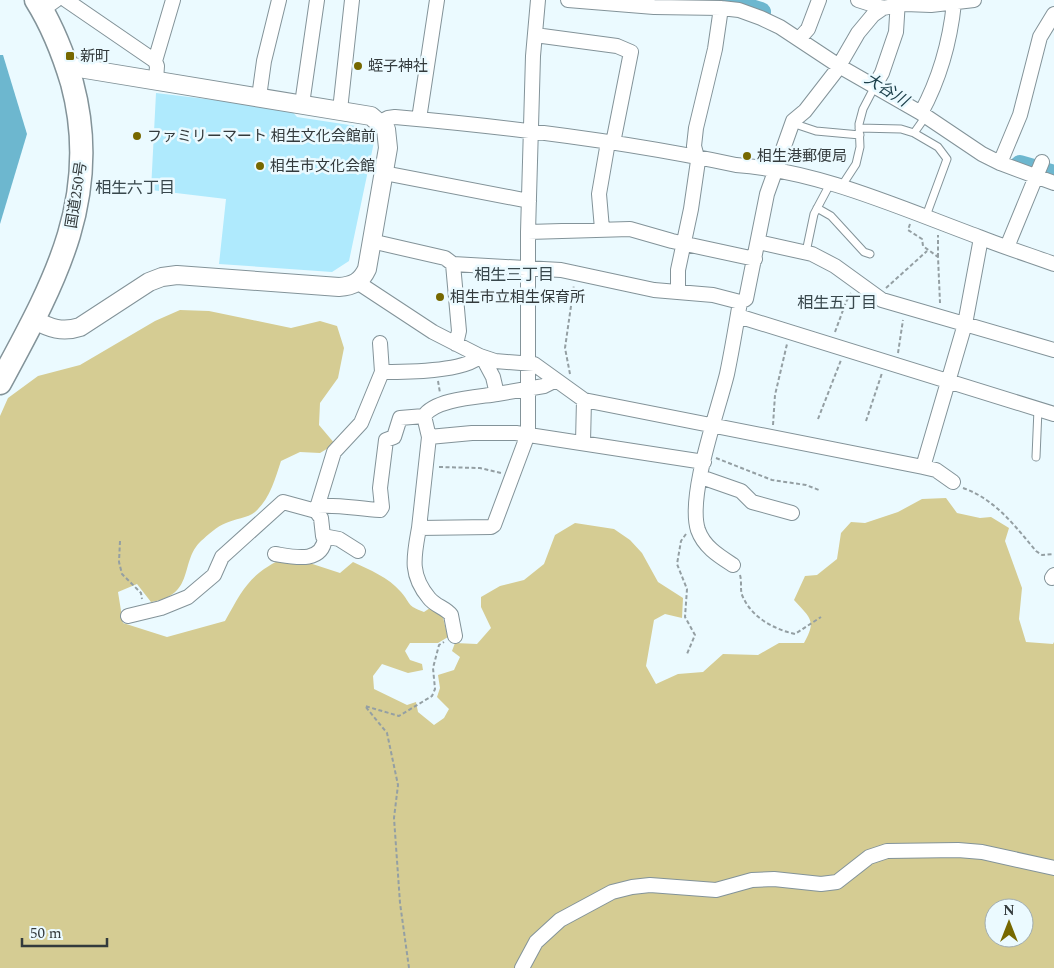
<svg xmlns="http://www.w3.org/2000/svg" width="1054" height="968" font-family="Spectral,'Noto Sans JP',serif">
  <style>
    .green { fill: #d5cc93; fill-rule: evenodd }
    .water { fill: #6db7cf }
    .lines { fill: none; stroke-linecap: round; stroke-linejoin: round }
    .river { stroke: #6db7cf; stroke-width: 20 }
    .building { fill: #afeafd }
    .service-casing { stroke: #839399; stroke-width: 9 }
    .minor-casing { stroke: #839399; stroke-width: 16 }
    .tertiary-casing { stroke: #839399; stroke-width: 20 }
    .trunk-casing { stroke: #839399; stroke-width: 25 }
    .path { stroke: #949fa3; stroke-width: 2; stroke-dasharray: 4 2.5; stroke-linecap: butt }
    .service { stroke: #fff; stroke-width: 7 }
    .minor { stroke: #fff; stroke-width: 14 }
    .tertiary { stroke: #fff; stroke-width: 18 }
    .trunk { stroke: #fff; stroke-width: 22 }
    .poi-dot { fill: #766800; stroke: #ebfaff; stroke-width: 2 }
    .labels { text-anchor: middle; stroke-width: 5; stroke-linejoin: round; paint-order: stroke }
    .poi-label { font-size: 15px; fill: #333a3c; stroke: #ebfaff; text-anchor: start }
    .street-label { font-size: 15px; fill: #333a3c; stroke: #ebfaff }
    .water-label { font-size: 16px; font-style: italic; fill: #1d404b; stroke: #ebfaff }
    .neighbourhood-label { font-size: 16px; fill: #38474c; stroke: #ebfaff }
  </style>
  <rect width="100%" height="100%" fill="#ebfaff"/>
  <path class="green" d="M180,310L209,311L291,328L320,321L337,326L344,348L338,378L320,403L319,425L335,444L320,453L300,452L281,461C275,479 270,499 255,512C248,518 234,519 226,523C217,526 208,535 201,541C179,562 196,595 151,602L137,584L118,592L123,623L167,637L225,621C244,587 250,573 288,556L340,573L353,562C370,570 388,577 401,592C412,605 406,605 424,612L430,608L442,614L448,637L438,643H410L405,651L410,660L422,664L423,670L408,673L382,664L373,676L374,689L407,705L416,702L418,712L434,725L444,718L449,709L437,697L440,688L438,675L454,670L460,657L452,651L455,643L477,644L491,628L481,607V597L500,586L524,580L544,564L555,535L575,523L614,529L630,540L642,553L658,582L683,598L682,618L665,614L654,620L646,666L656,684L678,674L703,672L723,654L758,655L779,643H804C817,620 810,618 794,600L805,576L817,575L837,559L841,533L851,522L865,523L898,512L922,499L946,498L957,513L980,518L991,517L1009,528L1005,541L1022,588L1019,619L1026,642L1053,644L1054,642V968H0V416L8,398L38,376L80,365L155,321ZM994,908H1024V938H994Z"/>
  <path class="water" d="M0,55H3L27,134L0,224Z"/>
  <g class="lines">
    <path class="river" d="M721,0L761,12
      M1020,165L1054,175"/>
  </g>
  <path class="building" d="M156,93L290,109L297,117L356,126L360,137L374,142L349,261L332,272L219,264L226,199L151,190Z"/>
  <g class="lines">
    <g class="service-casing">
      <path id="service" d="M792,123L816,131L860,135
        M859,128L901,129L914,133L926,116
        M914,133L938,147L947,159L926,216
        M841,187L856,164L860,147L859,124L863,109L875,86
        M817,208L831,216L864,252L870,254
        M806,252L814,214L830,184
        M1036,457L1038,409"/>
    </g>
    <g class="minor-casing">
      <path id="minor" d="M66,0L155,61L157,66L156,80
        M568,0L654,7L721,8L739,10L761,18L780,27L839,66L921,113L982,154L1000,163L1054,183
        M858,0L883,8
        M42,10L56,0
        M535,35L617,46L631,52L613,143
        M799,39L808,29L819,0
        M155,61L173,0
        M875,85L882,73L896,32L898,0
        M259,97L264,61L279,0
        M302,104L317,0
        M340,110L352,0
        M921,113C940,78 950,42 954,3
        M419,119L437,0
        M380,122L388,118L395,117C509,127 624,141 736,165C820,171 900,208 979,237C1004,247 1029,255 1054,264
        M1000,163L1020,115L1040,37L1054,14
        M384,173L529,201
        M602,229L599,194L608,142
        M528,232L630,229L672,241L755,259
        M371,241L445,258L453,264L561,270L654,290L713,295L740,302
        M758,242L812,254L835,266L882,300L1054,350
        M1007,247L1042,162
        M453,264L459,331L456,344
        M357,282L433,332L480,356L495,361L534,364L584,400L923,467L965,324L981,238
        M678,292V270L691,209L698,161L694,146L696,128L715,49L721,8
        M738,316L1054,414
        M486,359L485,362L493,377L497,394L544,386L556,380
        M382,372C404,372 465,372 480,356
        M429,437L472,433H516L704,462
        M583,442L584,400
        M923,467L936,470L953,482
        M701,477L741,491L752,502L792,513
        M317,506C339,504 358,509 380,510L382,507L380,488L386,440L394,437L400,418L424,416
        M419,528L429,437L424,416C435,399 479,397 497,394
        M358,551L339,539L323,536L321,518L316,511L334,452L361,423L382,372L380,343
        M275,554C294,557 322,564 325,538
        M733,565C719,556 704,547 698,530C687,496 718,411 727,374C732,350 736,326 740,302L746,299L767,194L793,121L805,111L836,71L858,33L873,15L883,8L905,4L931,5L974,0
        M1052,578L1054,575
        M128,616L161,608L188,597L214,575L222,557L283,502L316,511
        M455,636L451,615C446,608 435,606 429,598C409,574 414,556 419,528L491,527L494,525L528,434V232L533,56L538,0
        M522,968L536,942L560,920L612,892L632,887L650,885L716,890L752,880L774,879L821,884L837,882L869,857L887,851L958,850L982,852L1054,868"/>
    </g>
    <g class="tertiary-casing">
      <path id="tertiary" d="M34,320C50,328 62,333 80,327L149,282L162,277L177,275L339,287C353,286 361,282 367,269L388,148L386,129L371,116L67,66"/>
    </g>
    <g class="trunk-casing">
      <path id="trunk" d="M0,383C53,285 103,198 72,83C63,53 53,27 36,0"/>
    </g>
    <path class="path" d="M910,224L908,230L922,239L923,246L938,257L940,303
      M938,257V235
      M886,288L927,251
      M835,332L846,302L851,293
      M898,353L903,320
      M570,374L565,348L574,285
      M438,381L440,393
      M818,419L841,360
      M866,421L882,373
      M773,425L775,395L787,344
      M716,458L772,480L806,485L819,490
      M439,467L480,468L501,473
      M963,488C995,499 1015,526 1036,551L1042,555L1054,554
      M686,534L681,541L677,564L687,589L685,617L695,635L687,654
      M120,541L119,562L122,574L141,593L142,599
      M740,575C742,582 740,589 742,595C751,617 773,629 795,634L821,617
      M409,968L400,903L394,818L398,785L387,733L365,706L399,716L432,696L435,689L433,668L439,645L444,642"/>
    <use href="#service" class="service"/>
    <use href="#minor" class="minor"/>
    <use href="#tertiary" class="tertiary"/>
    <use href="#trunk" class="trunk"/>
  </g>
  <g class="poi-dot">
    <rect x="65" y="51" width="10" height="10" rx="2.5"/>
    <circle cx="358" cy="66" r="5"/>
    <circle cx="137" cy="136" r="5"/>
    <circle cx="747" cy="156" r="5"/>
    <circle cx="260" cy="166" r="5"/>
    <circle cx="440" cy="297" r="5"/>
  </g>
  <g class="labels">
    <g class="poi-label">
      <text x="80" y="61">新町</text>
      <text x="368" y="71">蛭子神社</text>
      <text x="147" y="141">ファミリーマート 相生文化会館前</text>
      <text x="757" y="161">相生港郵便局</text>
      <text x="270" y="171">相生市文化会館</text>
      <text x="450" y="302">相生市立相生保育所</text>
    </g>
    <g class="street-label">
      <text transform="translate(76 195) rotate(-81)" y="5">国道250号</text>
    </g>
    <g class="water-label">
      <text transform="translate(887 89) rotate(32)" y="6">大谷川</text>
    </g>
    <g class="neighbourhood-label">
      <text x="135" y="193">相生六丁目</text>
      <text x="514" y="280">相生三丁目</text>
      <text x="837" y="308">相生五丁目</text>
    </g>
  </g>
  <g transform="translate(1009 923)"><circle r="24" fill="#ebfaff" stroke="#a1adb1"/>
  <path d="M0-4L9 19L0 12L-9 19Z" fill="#766800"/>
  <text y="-8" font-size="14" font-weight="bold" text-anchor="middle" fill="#333a3c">N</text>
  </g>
  <path d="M22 938v8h85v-8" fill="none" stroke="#333a3c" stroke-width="2.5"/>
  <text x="30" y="938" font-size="15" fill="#333a3c" stroke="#ebfaff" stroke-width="4" paint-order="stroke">50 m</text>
</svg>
